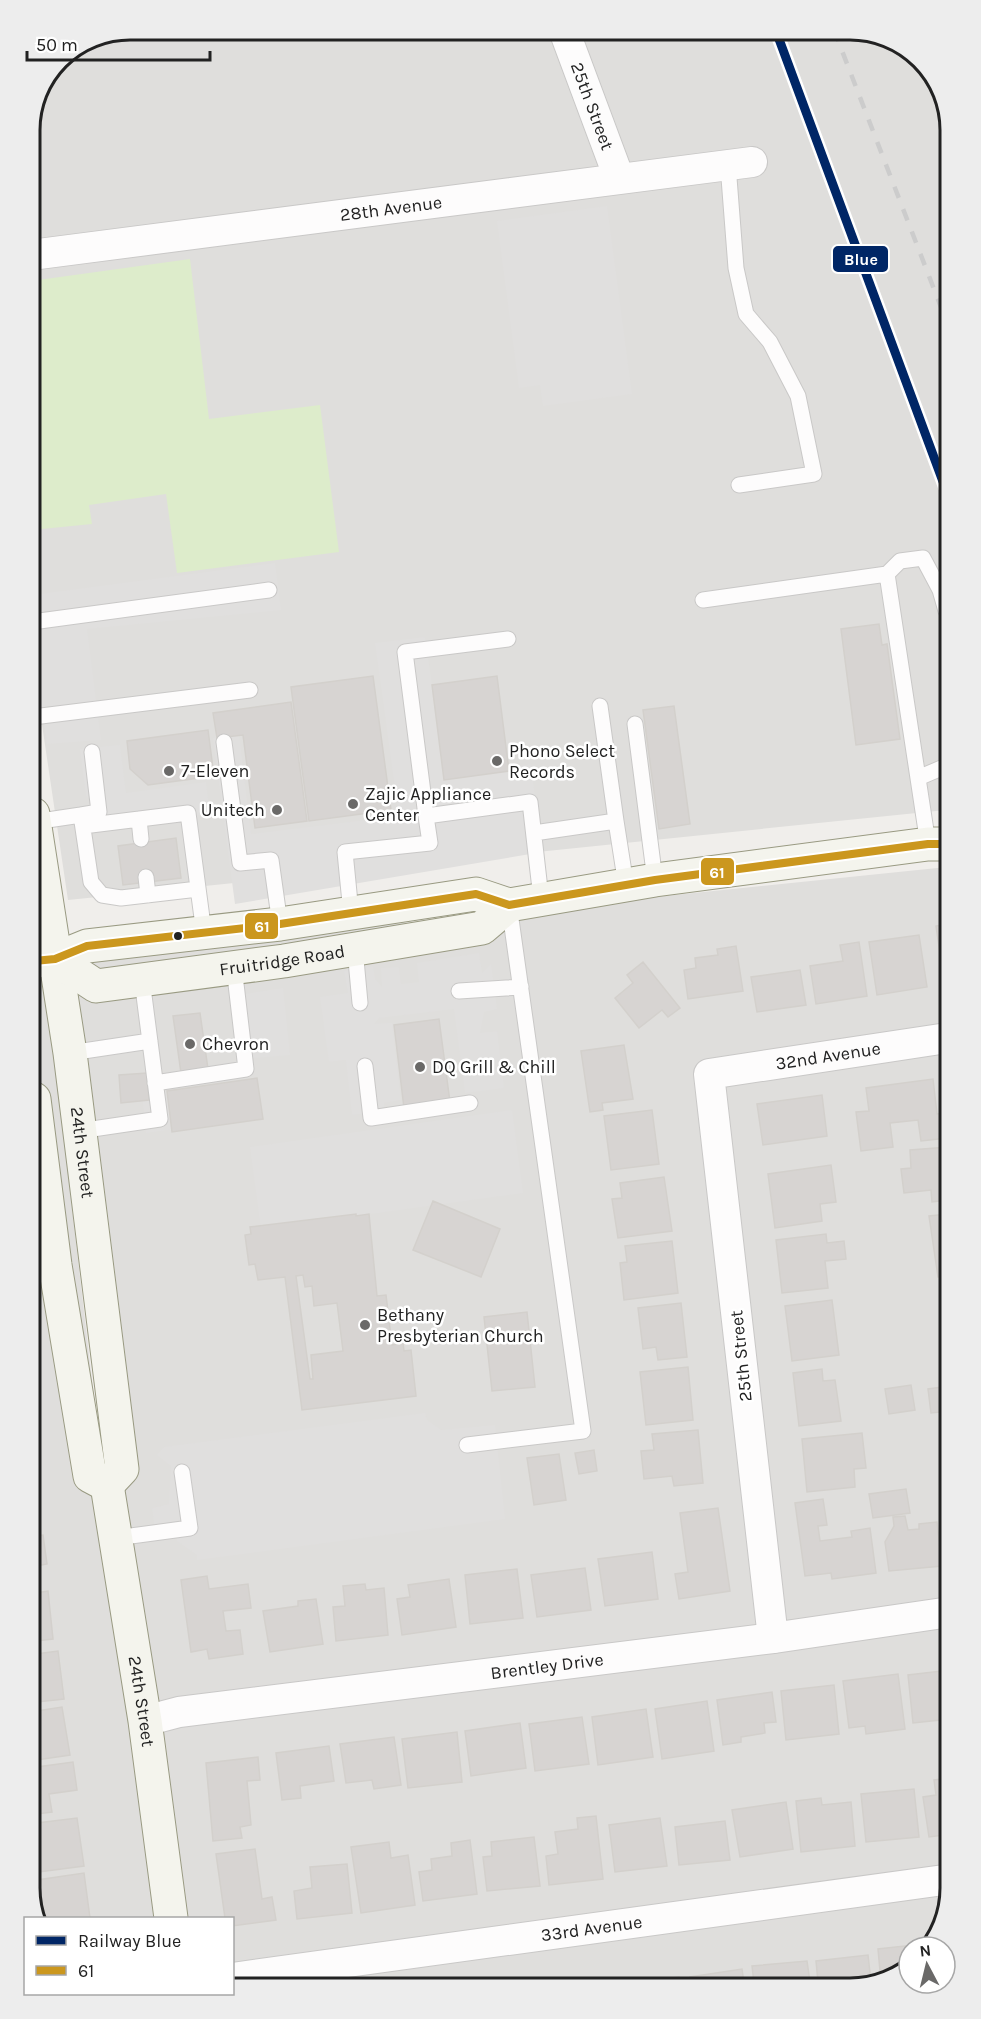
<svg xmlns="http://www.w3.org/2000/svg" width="981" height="2019" font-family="Karla,sans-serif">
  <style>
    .residential { fill: #dfdedc }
    .grass { fill: #ddeccb }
    .parking { fill: #e0dfde }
    .building { fill: #d7d4d2; stroke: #d3d0cc; stroke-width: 1.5; fill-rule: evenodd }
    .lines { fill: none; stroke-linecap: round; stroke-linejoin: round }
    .lane-casing { stroke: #c9c8c7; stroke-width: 17 }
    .street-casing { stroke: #c9c8c7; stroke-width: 32 }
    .secondary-casing { stroke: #999a82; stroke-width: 35 }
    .lane { stroke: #fdfcfc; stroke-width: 15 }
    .street { stroke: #fdfcfc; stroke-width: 30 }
    .secondary { stroke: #f4f4ed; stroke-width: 33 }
    .rail { stroke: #ccc; stroke-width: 4.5; stroke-dasharray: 12 12; stroke-linecap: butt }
    .bus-1-casing { stroke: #fff; stroke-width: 12 }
    .bus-1 { stroke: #cb971e; stroke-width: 8 }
    .rail-1-casing { stroke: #fff; stroke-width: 14 }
    .rail-1 { stroke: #002666; stroke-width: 9 }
    .poi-dot { fill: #6a6968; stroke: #fff; stroke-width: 2 }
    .bus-dot { fill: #222; stroke: #fff; stroke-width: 2 }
    .labels { text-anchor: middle; stroke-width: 5; stroke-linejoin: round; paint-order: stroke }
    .street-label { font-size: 18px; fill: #222; stroke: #fff }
    .poi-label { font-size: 18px; fill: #222; stroke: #fff; text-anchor: start }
    .rim { fill: none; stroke: #222; stroke-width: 3 }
    .line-badge { stroke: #fff; stroke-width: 2 }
    .badge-label { font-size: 16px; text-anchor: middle; font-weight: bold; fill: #fff }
  </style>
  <rect width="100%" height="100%" fill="#f0eeeb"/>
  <path class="residential" d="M857,30L911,51L943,92L946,810L68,900L32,657L30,124L60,59L92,38Z
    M947,867L951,1889L934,1945L909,1947V1965L889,1981L233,1988L232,1918H167L54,1052L141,1804L158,1918H37L34,961Z"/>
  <path class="grass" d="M190,259L209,419L320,405L339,552L177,573L166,494L89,505L92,524L32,530L31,281Z"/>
  <path class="parking" d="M607,206L632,394L543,406L540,385L519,388L497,221Z
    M275,563L281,610L87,629L101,740L47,744L32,643V595Z
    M425,637L446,780L531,764L542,852L235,904L213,738L239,734L251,834L399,816L375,643Z
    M120,745L126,793L206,782L210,814L119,824L86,796L80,749Z
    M479,953L482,973L491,964L497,1009L484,1012L480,1033L497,1031L504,1088L465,1093L454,1009L379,1018L374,1024L392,1023L401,1100L384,1103L385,1111L352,1115L346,1060L329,1062L320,997L348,993L344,971L373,966L375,979L382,987L381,968L399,967L401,984L419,982L417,963Z
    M283,988L290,1055L241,1059L232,996Z
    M168,1091L174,1129L146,1133L142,1094Z
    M512,1110L523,1193L261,1229L250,1147Z
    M425,1413L427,1420L441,1430L495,1425L505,1519L197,1560V1555L177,1541L176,1537L156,1540L152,1508L169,1504L171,1466L157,1455L164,1447Z"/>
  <path class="building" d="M879,624L882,645L887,644L900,739L856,745L841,629Z
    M373,676L391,810L309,821L291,687Z
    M497,676L509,771L444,780L432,685Z
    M291,702L307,821L255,828L243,735L217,738L213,713Z
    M674,706L690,824L659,829L643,710Z
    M208,730L214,776L148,785L130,769L127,741Z
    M176,838L181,878L123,885L118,846Z
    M947,924V965L942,966L936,926Z
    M919,935L927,987L877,995L869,942Z
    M859,942L867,996L816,1004L810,966L843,961L840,945Z
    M736,946L743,991L688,999L684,970L696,968L695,958L718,955L717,949Z
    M643,962L680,1008L668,1017L662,1010L639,1028L615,998L633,983L627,975Z
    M800,970L806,1005L757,1012L751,977Z
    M200,1013L208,1069L181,1073L173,1016Z
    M439,1019L450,1102L404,1108L394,1025Z
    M624,1045L633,1099L602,1103L603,1110L590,1112L581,1051Z
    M147,1073L149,1100L121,1103L119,1075Z
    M257,1078L263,1119L172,1132L167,1091Z
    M933,1079L937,1114L944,1113L947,1138L921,1141L918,1120L890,1123L893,1147L861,1151L856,1112L869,1111L866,1088Z
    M822,1095L827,1136L763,1145L757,1104Z
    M652,1110L659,1164L611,1170L604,1116Z
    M948,1147V1200L932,1202L931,1190L904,1193L901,1169L911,1168L910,1150Z
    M831,1165L836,1202L820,1204L822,1221L775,1228L768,1174Z
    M664,1177L672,1231L618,1238L612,1199L622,1198L620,1183Z
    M433,1201L500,1229L481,1277L413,1250Z
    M356,1214V1216L369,1214L377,1296L386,1295L392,1345L403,1343L404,1351L411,1350L416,1396L302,1410L285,1277L258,1280L255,1264L249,1265L245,1235L251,1234L250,1227ZM303,1275L305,1287L312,1286L314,1306L337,1303L343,1351L311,1355L313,1379H310L296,1276Z
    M948,1214V1276L938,1277L929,1216Z
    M826,1234L827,1243L844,1241L846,1259L825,1261L828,1288L782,1293L776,1240Z
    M672,1241L678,1293L624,1300L620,1263L627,1262L625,1246Z
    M832,1300L839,1355L792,1361L785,1306Z
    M681,1303L687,1357L658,1360L656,1347L643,1349L638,1308Z
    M527,1312L535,1387L492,1391L484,1317Z
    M688,1367L693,1420L646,1425L640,1372Z
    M822,1369L823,1381L835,1380L841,1421L799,1426L793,1373Z
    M911,1385L915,1410L889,1414L885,1389Z
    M949,1386V1411L931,1413L928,1389Z
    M698,1430L703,1483L674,1486L672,1476L644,1479L641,1451L654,1450L652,1434Z
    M862,1433L866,1468L854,1469L855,1487L807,1492L802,1439Z
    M594,1450L597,1471L579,1474L575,1453Z
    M559,1454L566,1500L534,1505L527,1458Z
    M906,1489L910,1513L873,1518L869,1494Z
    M823,1499L827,1525L818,1526L820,1541L852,1537L851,1531L870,1528L876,1573L832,1579L831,1573L805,1576L795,1503Z
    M36,1500L40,1528L36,1529Z
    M718,1508L730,1591L679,1599L675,1574L688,1572L680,1513Z
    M905,1516L908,1530L919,1529V1524L937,1522L942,1566L889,1571L885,1542L894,1526L893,1517Z
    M43,1535L47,1564L36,1566V1536Z
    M652,1552L658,1599L605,1606L598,1559Z
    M585,1568L591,1610L537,1617L531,1575Z
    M517,1569L523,1618L470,1624L465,1575Z
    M207,1576L209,1589L248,1584L251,1608L223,1611L226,1631L240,1630L243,1654L209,1659L207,1649L191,1652L181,1580Z
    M449,1579L456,1627L402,1635L397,1599L410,1597L408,1585Z
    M365,1584L366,1590L384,1588L388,1635L336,1641L333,1607L345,1606L343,1586Z
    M48,1591L53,1639L36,1641V1593Z
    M316,1599L323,1644L270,1652L263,1611L298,1606V1601Z
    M58,1651L64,1699L37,1702L36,1654Z
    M950,1670V1719L913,1723L908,1675Z
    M898,1674L905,1729L866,1734L865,1726L849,1728L843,1681Z
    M834,1685L839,1734L786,1740L781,1691Z
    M772,1692L776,1722L764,1723L765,1733L741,1737V1742L723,1745L717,1700Z
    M707,1701L714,1751L662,1759L655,1709Z
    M62,1707L70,1755L37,1760V1711Z
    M646,1709L653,1757L598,1765L592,1717Z
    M582,1717L589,1764L535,1771L529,1724Z
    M520,1723L526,1768L471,1776L465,1731Z
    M457,1732L462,1782L408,1788L402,1739Z
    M394,1737L401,1785L374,1789L372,1780L346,1783L340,1744Z
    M329,1746L334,1781L300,1786L301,1798L282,1800L276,1753Z
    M258,1757L260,1780L247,1781L251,1825L240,1827L242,1838L213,1841L206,1763Z
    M73,1762L77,1790L49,1794L52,1812L37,1814V1767Z
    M951,1778V1834L929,1837L923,1797L936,1795L934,1780Z
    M914,1789L919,1837L866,1842L861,1794Z
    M821,1798L822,1805L851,1802L855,1846L801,1852L796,1801Z
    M786,1802L793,1849L740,1857L732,1810Z
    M596,1816L603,1879L549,1885L546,1856L558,1854L555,1832L578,1829L577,1818Z
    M77,1818L84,1866L39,1872L37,1823Z
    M660,1818L667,1866L615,1872L609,1825Z
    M725,1821L730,1860L679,1865L675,1827Z
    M534,1837L540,1886L487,1891L483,1857L492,1856L491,1842Z
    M470,1840L477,1894L423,1901L419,1872L432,1870L431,1859L452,1856L451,1843Z
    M389,1842L391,1858L408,1855L415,1905L361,1913L351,1847Z
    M255,1849L262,1899L272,1897L276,1920L232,1926V1918H225L216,1854Z
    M347,1864L352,1913L297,1919L294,1891L312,1888L310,1867Z
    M84,1873L90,1918H38L37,1880Z
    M932,1943L931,1947H909V1965L889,1981L881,1982L878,1949Z
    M868,1955L871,1982H818L816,1961Z
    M807,1961L810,1982L754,1983L752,1966Z
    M742,1969L744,1983H691L690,1977Z
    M679,1977L680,1983L626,1984Z"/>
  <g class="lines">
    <g class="lane-casing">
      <path id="lane" d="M728,165L736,268L746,314L770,342L798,396L814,474L739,485
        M887,574L928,844
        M703,600L887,574L900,561L923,558L940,590L946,611
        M32,622L269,590
        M508,639L405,652L426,816L530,802L541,898
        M600,706L616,821
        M33,717L250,690
        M635,724L655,880
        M224,742L240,863L271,860L280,924
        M918,778L946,766
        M81,815L99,812L92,752
        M139,819L141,839
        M34,822L81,815L91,882L102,895L121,898L198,889
        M83,826L188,813L204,933
        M534,833L616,821L626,885
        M146,877L148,895
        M351,913L345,852L430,843L426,816
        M355,949L360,1003
        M459,991L521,987
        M70,1053L150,1041
        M365,1066L371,1118L470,1103
        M155,1083L246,1069L234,967
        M79,1131L160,1119L142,980
        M467,1445L583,1431L509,905
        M116,1538L190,1528L182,1472"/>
    </g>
    <g class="street-casing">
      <g id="street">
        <path id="s1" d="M565,33L619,178"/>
        <path id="s2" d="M31,255L752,162"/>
        <path id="s3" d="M773,1638L709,1074L947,1038"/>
        <path id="s4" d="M145,1721L179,1712L773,1638L950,1612"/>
        <path id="s5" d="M232,1978L951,1879"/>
      </g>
    </g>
    <g class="secondary-casing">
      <g id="secondary">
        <path id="s6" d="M33,814L70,1053L122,1469L107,1485"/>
        <path id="s7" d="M55,959L96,986L284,961L482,928L509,905"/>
        <path d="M34,961L55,959L87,946L280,924L476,894L509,905L655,880L928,844H947"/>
        <path d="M34,1099L55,1265L90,1476L107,1485"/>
        <path id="s8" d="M107,1485L145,1721L171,1918"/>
      </g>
    </g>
    <use href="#lane" class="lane"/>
    <use href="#street" class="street"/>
    <use href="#secondary" class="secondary"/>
    <path class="rail" d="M834,30L944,315"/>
    <g class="bus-1-casing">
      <path id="bus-1" d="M34,961L55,959L87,946L280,924L476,894L509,905L655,880L928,844H947"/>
    </g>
    <use href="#bus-1" class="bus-1"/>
    <g class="rail-1-casing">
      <path id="rail-1" d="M776,31L945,487"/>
    </g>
    <use href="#rail-1" class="rail-1"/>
  </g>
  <g class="poi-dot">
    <circle cx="497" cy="761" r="6"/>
    <circle cx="169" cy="771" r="6"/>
    <circle cx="353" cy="804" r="6"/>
    <circle cx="277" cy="810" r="6"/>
    <circle cx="190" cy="1044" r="6"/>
    <circle cx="420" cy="1067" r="6"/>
    <circle cx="365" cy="1325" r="6"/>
  </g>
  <circle class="bus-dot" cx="178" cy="936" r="5"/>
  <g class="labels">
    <g class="street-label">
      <text dy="6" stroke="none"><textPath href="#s1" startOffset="78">25th Street</textPath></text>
      <text dy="6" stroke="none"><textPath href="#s2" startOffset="363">28th Avenue</textPath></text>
      <text dy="6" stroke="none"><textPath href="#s7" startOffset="237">Fruitridge Road</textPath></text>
      <text dy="6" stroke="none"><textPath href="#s3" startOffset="688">32nd Avenue</textPath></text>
      <text dy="6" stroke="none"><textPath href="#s6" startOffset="342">24th Street</textPath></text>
      <text transform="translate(741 1356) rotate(-96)" y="6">25th Street</text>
      <text dy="6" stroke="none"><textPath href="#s4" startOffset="406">Brentley Drive</textPath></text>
      <text dy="6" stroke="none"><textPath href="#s8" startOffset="219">24th Street</textPath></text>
      <text dy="6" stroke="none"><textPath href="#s5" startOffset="363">33rd Avenue</textPath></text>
    </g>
    <g class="poi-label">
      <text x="509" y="757">Phono Select<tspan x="509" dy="21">Records</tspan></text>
      <text x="181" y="777">7-Eleven</text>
      <text x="365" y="800">Zajic Appliance<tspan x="365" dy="21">Center</tspan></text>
      <text x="265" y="816" text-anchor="end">Unitech</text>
      <text x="202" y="1050">Chevron</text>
      <text x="432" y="1073">DQ Grill &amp; Chill</text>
      <text x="377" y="1321">Bethany<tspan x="377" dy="21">Presbyterian Church</tspan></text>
    </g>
  </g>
  <path d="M0 0H981V2019H0ZM130 40H850A90 90 0 0 1 940 130V1888A90 90 0 0 1 850 1978H130A90 90 0 0 1 40 1888V130A90 90 0 0 1 130 40Z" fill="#ededed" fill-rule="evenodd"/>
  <path class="rim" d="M130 40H850A90 90 0 0 1 940 130V1888A90 90 0 0 1 850 1978H130A90 90 0 0 1 40 1888V130A90 90 0 0 1 130 40Z"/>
  <g class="line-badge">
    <rect x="832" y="245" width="57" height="28" rx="6" fill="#002666"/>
    <rect x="700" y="857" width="35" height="29" rx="6" fill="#cb971e"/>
    <rect x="244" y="912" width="35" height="28" rx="6" fill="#cb971e"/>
  </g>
  <g class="badge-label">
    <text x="861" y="265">Blue</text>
    <text x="717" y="878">61</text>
    <text x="262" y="932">61</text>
  </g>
  <rect x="24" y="1917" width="210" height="78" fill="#ffffff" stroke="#a7a7a7" stroke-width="1.5"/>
  <rect x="36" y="1936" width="30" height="9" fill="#002666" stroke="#a7a7a7" stroke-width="1.5"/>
  <text x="78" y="1947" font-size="18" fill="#222222">Railway Blue</text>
  <rect x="36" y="1966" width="30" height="9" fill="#cb971e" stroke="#a7a7a7" stroke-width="1.5"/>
  <text x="78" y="1977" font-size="18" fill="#222222">61</text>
  <g transform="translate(927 1965) rotate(353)"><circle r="28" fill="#ffffff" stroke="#a7a7a7" stroke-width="1.5"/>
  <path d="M0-4.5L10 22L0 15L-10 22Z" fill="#6a6968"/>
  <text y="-9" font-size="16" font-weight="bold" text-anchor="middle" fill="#222222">N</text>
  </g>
  <path d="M27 51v9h183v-9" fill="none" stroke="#222222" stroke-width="3"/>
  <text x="36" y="51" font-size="18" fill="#222222" stroke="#ffffff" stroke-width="4.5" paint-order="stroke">50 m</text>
</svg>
